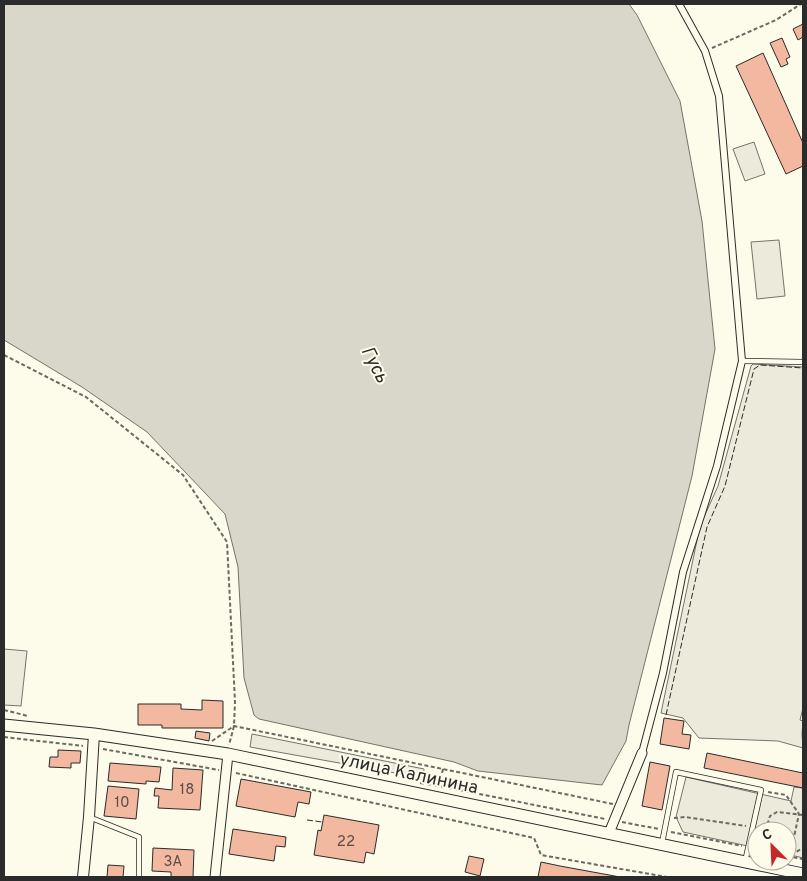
<svg xmlns="http://www.w3.org/2000/svg" width="807" height="881" font-family="Overpass,sans-serif">
  <style>
    .green { fill: #ecebdb; stroke: #74746e }
    .water { fill: #d8d7c9; stroke: #74746e }
    .building { fill: #f2b8a0; stroke: #2b2b2b }
    .lines { fill: none; stroke-linecap: round; stroke-linejoin: round }
    .service-casing { stroke: #2b2b2b; stroke-width: 6 }
    .pedestrian-casing { stroke: #2b2b2b; stroke-width: 8 }
    .minor-casing { stroke: #2b2b2b; stroke-width: 11 }
    .tertiary-casing { stroke: #2b2b2b; stroke-width: 12 }
    .secondary-casing { stroke: #2b2b2b; stroke-width: 13 }
    .path { stroke: #6a6964; stroke-width: 2; stroke-dasharray: 4 2.5; stroke-linecap: butt }
    .service { stroke: #fdfbea; stroke-width: 4.5 }
    .pedestrian { stroke: #fdfbea; stroke-width: 6 }
    .minor { stroke: #fdfbea; stroke-width: 9 }
    .tertiary { stroke: #fdfbea; stroke-width: 10 }
    .secondary { stroke: #fdfbea; stroke-width: 11 }
    .fence { stroke: #2b2b2b; stroke-width: 1; stroke-dasharray: 6 2.5; stroke-linecap: butt }
    .labels { text-anchor: middle; stroke-width: 4; stroke-linejoin: round; paint-order: stroke }
    .number-label { font-size: 15px; fill: #5d4e48 }
    .street-label { font-size: 18px; fill: #2b2b2b; stroke: #fdfbea }
    .water-label { font-size: 19px; font-style: italic; fill: #2b2b2b; stroke: #fdfbea }
  </style>
  <rect width="100%" height="100%" fill="#fdfbea"/>
  <path class="green" d="M754,142L765,174L745,181L733,149Z
    M779,240L785,296L757,299L751,242Z
    M753,364L803,367V708L800,720L803,721L802,734L803,748L778,741L699,738L683,718L661,713L700,526L718,486L751,366Z
    M4,649L27,651L21,706L4,705Z
    M252,734L424,769L423,778L250,747Z
    M686,777L791,801L794,787L803,788V858L787,854V831H757V848L683,832L676,817Z"/>
  <path class="water" d="M4,4H629L637,15L680,101L702,221L715,349L692,476L629,725L626,741L602,785L478,771L454,762L259,719L254,715L244,678L238,567L225,514L147,432L82,387L4,340Z"/>
  <path class="building" d="M803,24V37L798,40L793,29Z
    M782,38L790,57L786,59L788,64L781,67L770,43Z
    M763,53L803,143V166L786,174L736,66Z
    M202,700L223,701V728H162V725H138V704H181V709L202,710Z
    M664,718L684,721L682,734L691,735L689,749L660,744Z
    M196,731L210,733L209,741L195,738Z
    M58,750L81,751L80,763H71V768L49,767L50,757H58Z
    M707,753L803,773V788L704,768Z
    M650,762L670,766L662,810L642,806Z
    M110,763L161,767L159,782L146,781V784L108,781Z
    M173,768L203,770L200,810L158,808L159,796H154L155,788L172,790Z
    M241,779L311,792L309,804L298,802L295,817L236,806Z
    M108,786L139,789L136,819L104,816Z
    M324,815L379,825L374,854L366,852L364,863L314,855L318,830L321,831Z
    M233,829L286,837L285,847L276,846L274,861L229,854Z
    M153,848L194,850L193,877H171V872L152,871Z
    M469,856L484,859L480,876L465,872Z
    M541,862L560,866L620,877H538Z
    M108,865L124,866L123,877H107Z"/>
  <g class="lines">
    <g class="service-casing">
      <path id="service" d="M742,361L803,362
        M89,817L139,837V877
        M662,843L676,772L761,790L745,862"/>
    </g>
    <g class="pedestrian-casing">
      <path id="pedestrian" d="M642,753L663,673L683,572L717,466L742,361L719,96L705,51L679,4"/>
    </g>
    <g class="minor-casing">
      <path id="minor" d="M609,833L642,753
        M215,877L228,754"/>
    </g>
    <g class="tertiary-casing">
      <path id="tertiary" d="M83,877L89,817L94,734"/>
    </g>
    <g class="secondary-casing">
      <path id="secondary" d="M4,725L94,734L228,754L803,874"/>
    </g>
    <path class="path" d="M712,48L776,20L801,4
      M4,355L86,397L183,475L227,542L235,702L234,726L229,745
      M4,710L28,716
      M4,737L83,746
      M212,741L234,726L613,804
      M103,749L219,770
      M443,769L439,786L605,819
      M236,773L534,838L541,855L667,877
      M420,783L439,786
      M768,792L786,795L799,814L790,855
      M674,818L685,817L746,826
      M622,822L659,829
      M758,828L766,829L770,816L777,812L803,815
      M671,832L742,846
      M791,855L803,848
      M787,856L803,859"/>
    <use href="#service" class="service"/>
    <use href="#pedestrian" class="pedestrian"/>
    <use href="#minor" class="minor"/>
    <use href="#tertiary" class="tertiary"/>
    <use href="#secondary" class="secondary"/>
    <path class="fence" d="M666,715L707,527L725,486L754,369L760,365L803,368
      M307,820L322,822"/>
  </g>
  <g class="labels">
    <g class="number-label">
      <text x="187" y="794">18</text>
      <text x="122" y="807">10</text>
      <text x="346" y="846">22</text>
      <text x="173" y="866">3А</text>
    </g>
    <g class="street-label">
      <text transform="translate(409 773) rotate(12)" y="6">улица Калинина</text>
    </g>
    <g class="water-label">
      <text transform="translate(376 364) rotate(63)" y="7">Гусь</text>
    </g>
  </g>
  <rect width="807" height="881" fill="none" stroke="#2b2b2b" stroke-width="10"/>
  <g transform="translate(772 846) rotate(336)"><circle r="24" fill="#fdfbea" stroke="#a9a89e"/>
  <path d="M0-4L9 19L0 12L-9 19Z" fill="#c62828"/>
  <text y="-8" font-size="14" font-weight="bold" text-anchor="middle" fill="#2b2b2b">С</text>
  </g>
</svg>
